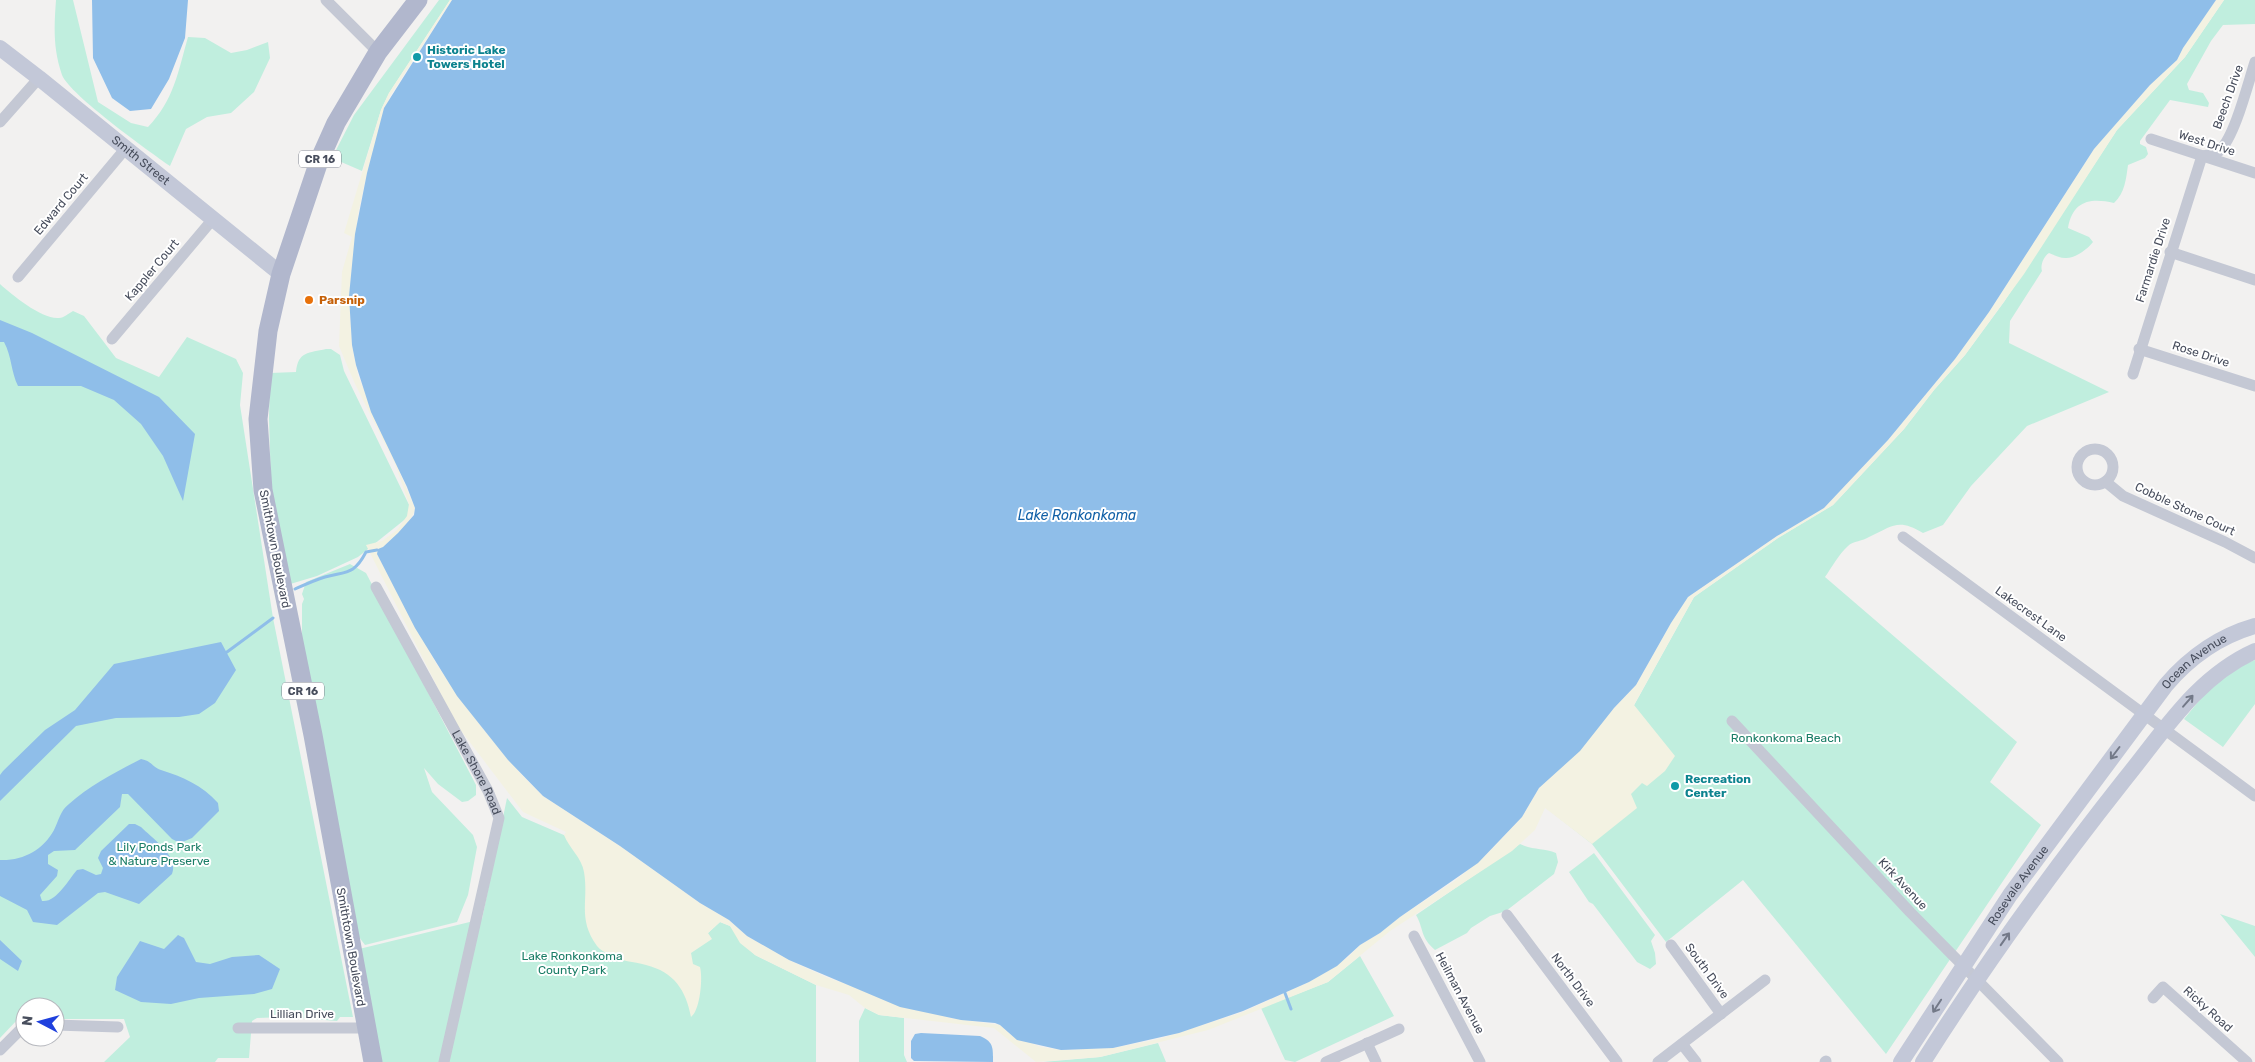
<svg xmlns="http://www.w3.org/2000/svg" width="2255" height="1062" font-family="Rubik,sans-serif">
  <style>
    .green { fill: #c0eede }
    .sand { fill: #f3f2e2 }
    .water { fill: #8fbee9 }
    .lines { fill: none; stroke-linecap: round; stroke-linejoin: round }
    .stream { stroke: #8fbee9; stroke-width: 3 }
    .street { stroke: #c4c8d4; stroke-width: 11 }
    .secondary { stroke: #c3c8d8; stroke-width: 16 }
    .primary { stroke: #b1b7cd; stroke-width: 19 }
    .oneway { stroke: #737988 }
    .culture-dot { fill: #0f9aa8; stroke: #fff; stroke-width: 2 }
    .food-dot { fill: #e8710a; stroke: #fff; stroke-width: 2 }
    .labels { text-anchor: middle; stroke-width: 4; stroke-linejoin: round; paint-order: stroke }
    .shield { fill: #fff; stroke: #7f838e; stroke-width: 1 }
    .shield-label { font-size: 11px; font-weight: bold; fill: #484e5d }
    .culture-label { font-size: 12px; font-weight: bold; fill: #0d838f; stroke: #fff; text-anchor: start }
    .street-label { font-size: 12px; fill: #484e5d; stroke: #fff }
    .food-label { font-size: 12px; font-weight: bold; fill: #c56008; stroke: #fff; text-anchor: start }
    .park-label { font-size: 12px; fill: #1a7d66; stroke: #fff }
    .water-label { font-size: 14px; font-style: italic; fill: #1160a7; stroke: #fff }
  </style>
  <rect width="100%" height="100%" fill="#f2f1f0"/>
  <path class="green" d="M56,0H73L98,102L131,123L148,127C174,100 178,72 188,37L205,38L231,53L247,50L268,42L270,58L254,92L231,113L207,117L186,129L170,166C150,152 70,95 62,75C53,49 54,27 56,0Z
    M439,0H450L389,93L381,110L362,171L332,158L354,115Z
    M2224,0H2255V24L2223,25L2211,41L2187,84L2189,90L2203,93L2209,103L2208,107L2170,100L2140,141V144L2146,147L2148,154L2145,158L2128,165C2126,179 2125,193 2114,203C2091,198 2073,200 2068,228L2089,237L2093,242C2088,249 2074,259 2065,258C2060,258 2054,255 2049,253C2044,256 2040,265 2042,271L2010,321L2009,343L2109,392L2027,426L1971,486L1943,525L1923,533C1898,518 1893,526 1869,537C1863,541 1853,541 1848,546C1839,554 1832,567 1825,577L2017,742L1990,782L2041,825L1886,1054L1743,880L1666,942L1592,844L1545,807L1627,718L1694,597L1778,538L1833,505L1904,429L1934,390L1965,355L2004,302L2117,130L2185,57Z
    M0,284C12,295 43,320 59,318C64,318 69,313 73,311L84,316L116,358L159,377L187,337L236,359L243,373L240,405L273,618L353,1017H340L337,1021L287,1017L257,1018L252,1021L249,1058H218L215,1062H104L130,1037L124,1019H55V1007H25V1019H18L0,1038Z
    M326,349H331L340,355L344,371L413,513L358,557L317,576L287,585L271,485L269,418L270,373L296,372C298,351 309,353 326,349Z
    M350,564L366,573L476,785V795L468,801L462,802L438,784L424,768L432,792L473,835L477,847L468,895L457,922L365,945L359,937L302,642V604L304,599L302,594L306,582Z
    M2255,660V704L2223,747L2184,719L2222,673Z
    M507,798L522,817L587,845L708,933L720,922L730,926L755,955L816,985V1062H382L359,949L482,919Z
    M1520,844C1532,850 1544,848 1556,853L1558,862L1554,874L1506,911L1490,916L1471,928L1467,933L1435,950C1420,937 1424,929 1416,915Z
    M1594,853L1655,935L1651,941L1655,953L1656,964L1650,969L1637,962L1593,904L1589,902L1569,872Z
    M2220,914L2255,926V957Z
    M1360,956L1394,1016L1295,1062L1285,1060L1261,1008L1328,982Z
    M865,1008L879,1015L904,1018V1055L907,1062H859V1021Z
    M1158,1043L1166,1062H1043L1100,1057Z"/>
  <path class="sand" d="M450,0H452L390,96L367,173L358,214L349,296L352,345L358,376L415,508C413,523 387,542 377,554L437,665L483,729L522,775L543,796L620,846L700,903L729,920L747,936L789,960L828,978L950,1018L1000,1025L1011,1035L1041,1047L1061,1050L1113,1048L1159,1039L1243,1012L1309,982L1347,958L1360,945L1380,933L1400,917L1456,880L1488,853L1522,817L1539,788L1636,685L1671,623L1688,597L1777,536L1824,508L1888,440L1955,359L1989,312L2094,149L2150,85L2177,60L2183,48L2216,0H2224L2185,57L2117,130L2024,274L1965,355L1934,390L1904,429L1833,505L1778,538L1694,597L1634,705L1675,756L1665,771L1647,786L1642,783L1631,794L1637,808L1592,844L1545,808L1535,830L1512,851L1390,931L1328,982L1208,1030L1100,1057L1036,1062L994,1028L879,1015L865,1008L849,995L816,985L755,955L740,943L730,926L720,922L708,933L712,939L691,953L693,964L700,967C703,978 700,1011 691,1017C686,990 674,972 646,965C633,961 622,962 610,955C605,952 600,950 597,946C577,918 589,901 584,872C582,858 569,848 564,835L566,832L523,812L456,724L366,545L382,541L397,530L407,516L409,504L395,464L355,384L339,346L342,272L352,237L344,233L381,110L389,93Z"/>
  <path class="water" d="M92,0H188L185,38L169,79L151,109L130,111L112,98L93,58Z
    M452,0H2216L2183,48L2177,60L2150,85L2094,149L1989,312L1955,359L1888,440L1824,508L1777,536L1688,597L1671,623L1636,685L1614,708L1580,751L1539,788L1522,817L1478,863L1400,917L1380,933L1360,945L1337,966L1309,982L1243,1011L1179,1033L1113,1048L1061,1050L1017,1040L1000,1025L995,1023L961,1020L900,1007L789,960L747,936L729,920L700,903L620,846L543,796L508,760L457,696L415,628L377,554L378,549L383,547L398,533L414,515L415,508L407,487L371,412L356,365L352,345L349,296L355,234L367,173L384,108Z
    M0,320L32,333L159,397L195,434L183,501L163,456L141,424L114,400L81,386H18C11,372 12,357 4,342H0Z
    M221,642L236,670L215,703L199,714L179,717L116,718L76,726L0,801V775L3,771L45,730L75,710L114,664Z
    M141,759C152,761 152,767 161,770C183,777 202,785 218,803L219,811L192,838L180,843L172,839L128,794H122L120,807L75,850L54,851L48,855V864L58,870L57,876L40,895L42,901C56,903 69,879 77,870L83,869L96,875L101,874L103,868L98,858L101,851L129,824H135L141,827C153,839 179,856 172,874L139,904L105,892L98,893L57,925L33,922L27,910L0,896V860C23,861 43,850 54,830C59,820 60,811 69,804C90,785 116,772 141,759Z
    M178,935L184,938L196,962L210,964L232,957L259,955L280,969L272,989L254,994L199,998L171,1004L141,1002L115,990L117,977L140,941L164,949Z
    M0,940L22,961L18,971L0,959Z
    M921,1033L980,1036C994,1042 993,1048 993,1062L914,1061L911,1058V1041L915,1034Z"/>
  <g class="lines">
    <path class="stream" d="M295,589C304,585 315,580 325,577C347,571 354,575 366,552L377,550
      M227,652L273,618
      M1285,993L1291,1009"/>
    <g class="street">
      <path d="M326,0L378,52"/>
      <path d="M0,122L39,78"/>
      <path d="M2151,139L2255,173"/>
      <path d="M2170,252L2255,280"/>
      <path d="M18,277L126,148"/>
      <path d="M112,339L213,219"/>
      <path d="M2139,349L2255,386"/>
      <path d="M2133,374L2202,156C2208,155 2216,155 2220,150C2235,136 2248,83 2255,62"/>
      <circle cx="2095" cy="467" r="18"/>
      <path d="M2106,482L2123,496L2225,542L2255,558"/>
      <path d="M1903,537L2255,796"/>
      <path id="s1" d="M376,587L488,791L499,818L444,1062"/>
      <path d="M1732,721L1910,912L2058,1062"/>
      <path d="M1507,915L1617,1062"/>
      <path d="M1414,936L1480,1062"/>
      <path d="M1671,945L1721,1014"/>
      <path d="M2153,998L2163,987L2247,1062"/>
      <path d="M55,1025L118,1027"/>
      <path d="M238,1028H366"/>
      <path d="M1367,1043L1376,1062"/>
      <path d="M1682,1044L1696,1062"/>
      <path d="M0,1050L25,1025"/>
      <path d="M1326,1062L1399,1029"/>
      <path d="M1658,1062L1765,980"/>
      <path d="M1825,1062L1826,1061"/>
    </g>
    <g class="secondary">
      <path id="s2" d="M0,48L39,78L281,274"/>
      <path id="s3" d="M1901,1062L2010,895L2166,685C2190,657 2220,636 2255,626"/>
      <path d="M1923,1062C1985,964 2053,870 2125,779C2164,731 2197,677 2255,651"/>
    </g>
    <path class="primary" d="M373,1062L313,735L263,490L258,419L268,331L281,274L319,161L336,123L378,52L418,0"/>
  </g>
  <defs><path id="oneway-shaft" d="M-6 0H5M1.5-3L5.5 0L1.5 3" fill="none" stroke-width="1.6" stroke-linecap="round" stroke-linejoin="round" transform="scale(1.25)"/></defs>
  <g class="oneway">
    <use href="#oneway-shaft" transform="translate(2188 701) rotate(-49)"/>
    <use href="#oneway-shaft" transform="translate(2115 753) rotate(127)"/>
    <use href="#oneway-shaft" transform="translate(2005 939) rotate(-55)"/>
    <use href="#oneway-shaft" transform="translate(1937 1006) rotate(123)"/>
  </g>
  <g class="culture-dot">
    <circle cx="417" cy="57" r="5"/>
    <circle cx="1675" cy="786" r="5"/>
  </g>
  <circle class="food-dot" cx="309" cy="300" r="5"/>
  <g class="labels">
    <g class="shield">
      <rect x="299" y="150.5" width="42" height="17" rx="4"/>
      <rect x="282" y="682.5" width="42" height="17" rx="4"/>
    </g>
    <g class="shield-label">
      <text x="320" y="163">CR 16</text>
      <text x="303" y="695">CR 16</text>
    </g>
    <g class="culture-label">
      <text x="427" y="54">Historic Lake<tspan x="427" dy="14">Towers Hotel</tspan></text>
      <text x="1685" y="783">Recreation<tspan x="1685" dy="14">Center</tspan></text>
    </g>
    <g class="street-label">
      <text transform="translate(2228 97) rotate(-70)" y="4">Beech Drive</text>
      <text transform="translate(2207 143) rotate(18)" y="4">West Drive</text>
      <text dy="4" stroke="none"><textPath href="#s2" startOffset="180">Smith Street</textPath></text>
      <text transform="translate(61 204) rotate(-50)" y="4">Edward Court</text>
      <text transform="translate(2153 260) rotate(-72)" y="4">Farmardie Drive</text>
      <text transform="translate(152 270) rotate(-50)" y="4">Kappler Court</text>
      <text transform="translate(2201 354) rotate(18)" y="4">Rose Drive</text>
      <text transform="translate(2185 509) rotate(25)" y="4">Cobble Stone Court</text>
      <text transform="translate(275 549) rotate(79)" y="4">Smithtown Boulevard</text>
      <text transform="translate(2031 614) rotate(36)" y="4">Lakecrest Lane</text>
      <text dy="4" stroke="none"><textPath href="#s3" startOffset="498">Ocean Avenue</textPath></text>
      <text dy="4" stroke="none"><textPath href="#s1" startOffset="211">Lake Shore Road</textPath></text>
      <text transform="translate(1903 884) rotate(47)" y="4">Kirk Avenue</text>
      <text dy="4" stroke="none"><textPath href="#s3" startOffset="212">Rosevale Avenue</textPath></text>
      <text transform="translate(351 947) rotate(80)" y="4">Smithtown Boulevard</text>
      <text transform="translate(1707 971) rotate(54)" y="4">South Drive</text>
      <text transform="translate(1573 980) rotate(53)" y="4">North Drive</text>
      <text transform="translate(1460 993) rotate(62)" y="4">Heilman Avenue</text>
      <text transform="translate(2208 1009) rotate(42)" y="4">Ricky Road</text>
      <text x="302" y="1018">Lillian Drive</text>
    </g>
    <g class="food-label">
      <text x="319" y="304">Parsnip</text>
    </g>
    <g class="park-label">
      <text x="1786" y="742">Ronkonkoma Beach</text>
      <text x="159" y="851">Lily Ponds Park<tspan x="159" dy="14">&amp; Nature Preserve</tspan></text>
      <text x="572" y="960">Lake Ronkonkoma<tspan x="572" dy="14">County Park</tspan></text>
    </g>
    <g class="water-label">
      <text x="1077" y="520">Lake Ronkonkoma</text>
    </g>
  </g>
  <g transform="translate(40 1022) rotate(276)"><circle r="24" fill="#ffffff" stroke="#b6b8be"/>
  <path d="M0-4L9 19L0 12L-9 19Z" fill="#1f40dd"/>
  <text y="-8" font-size="14" font-weight="bold" text-anchor="middle" fill="#484e5d">N</text>
  </g>
</svg>
